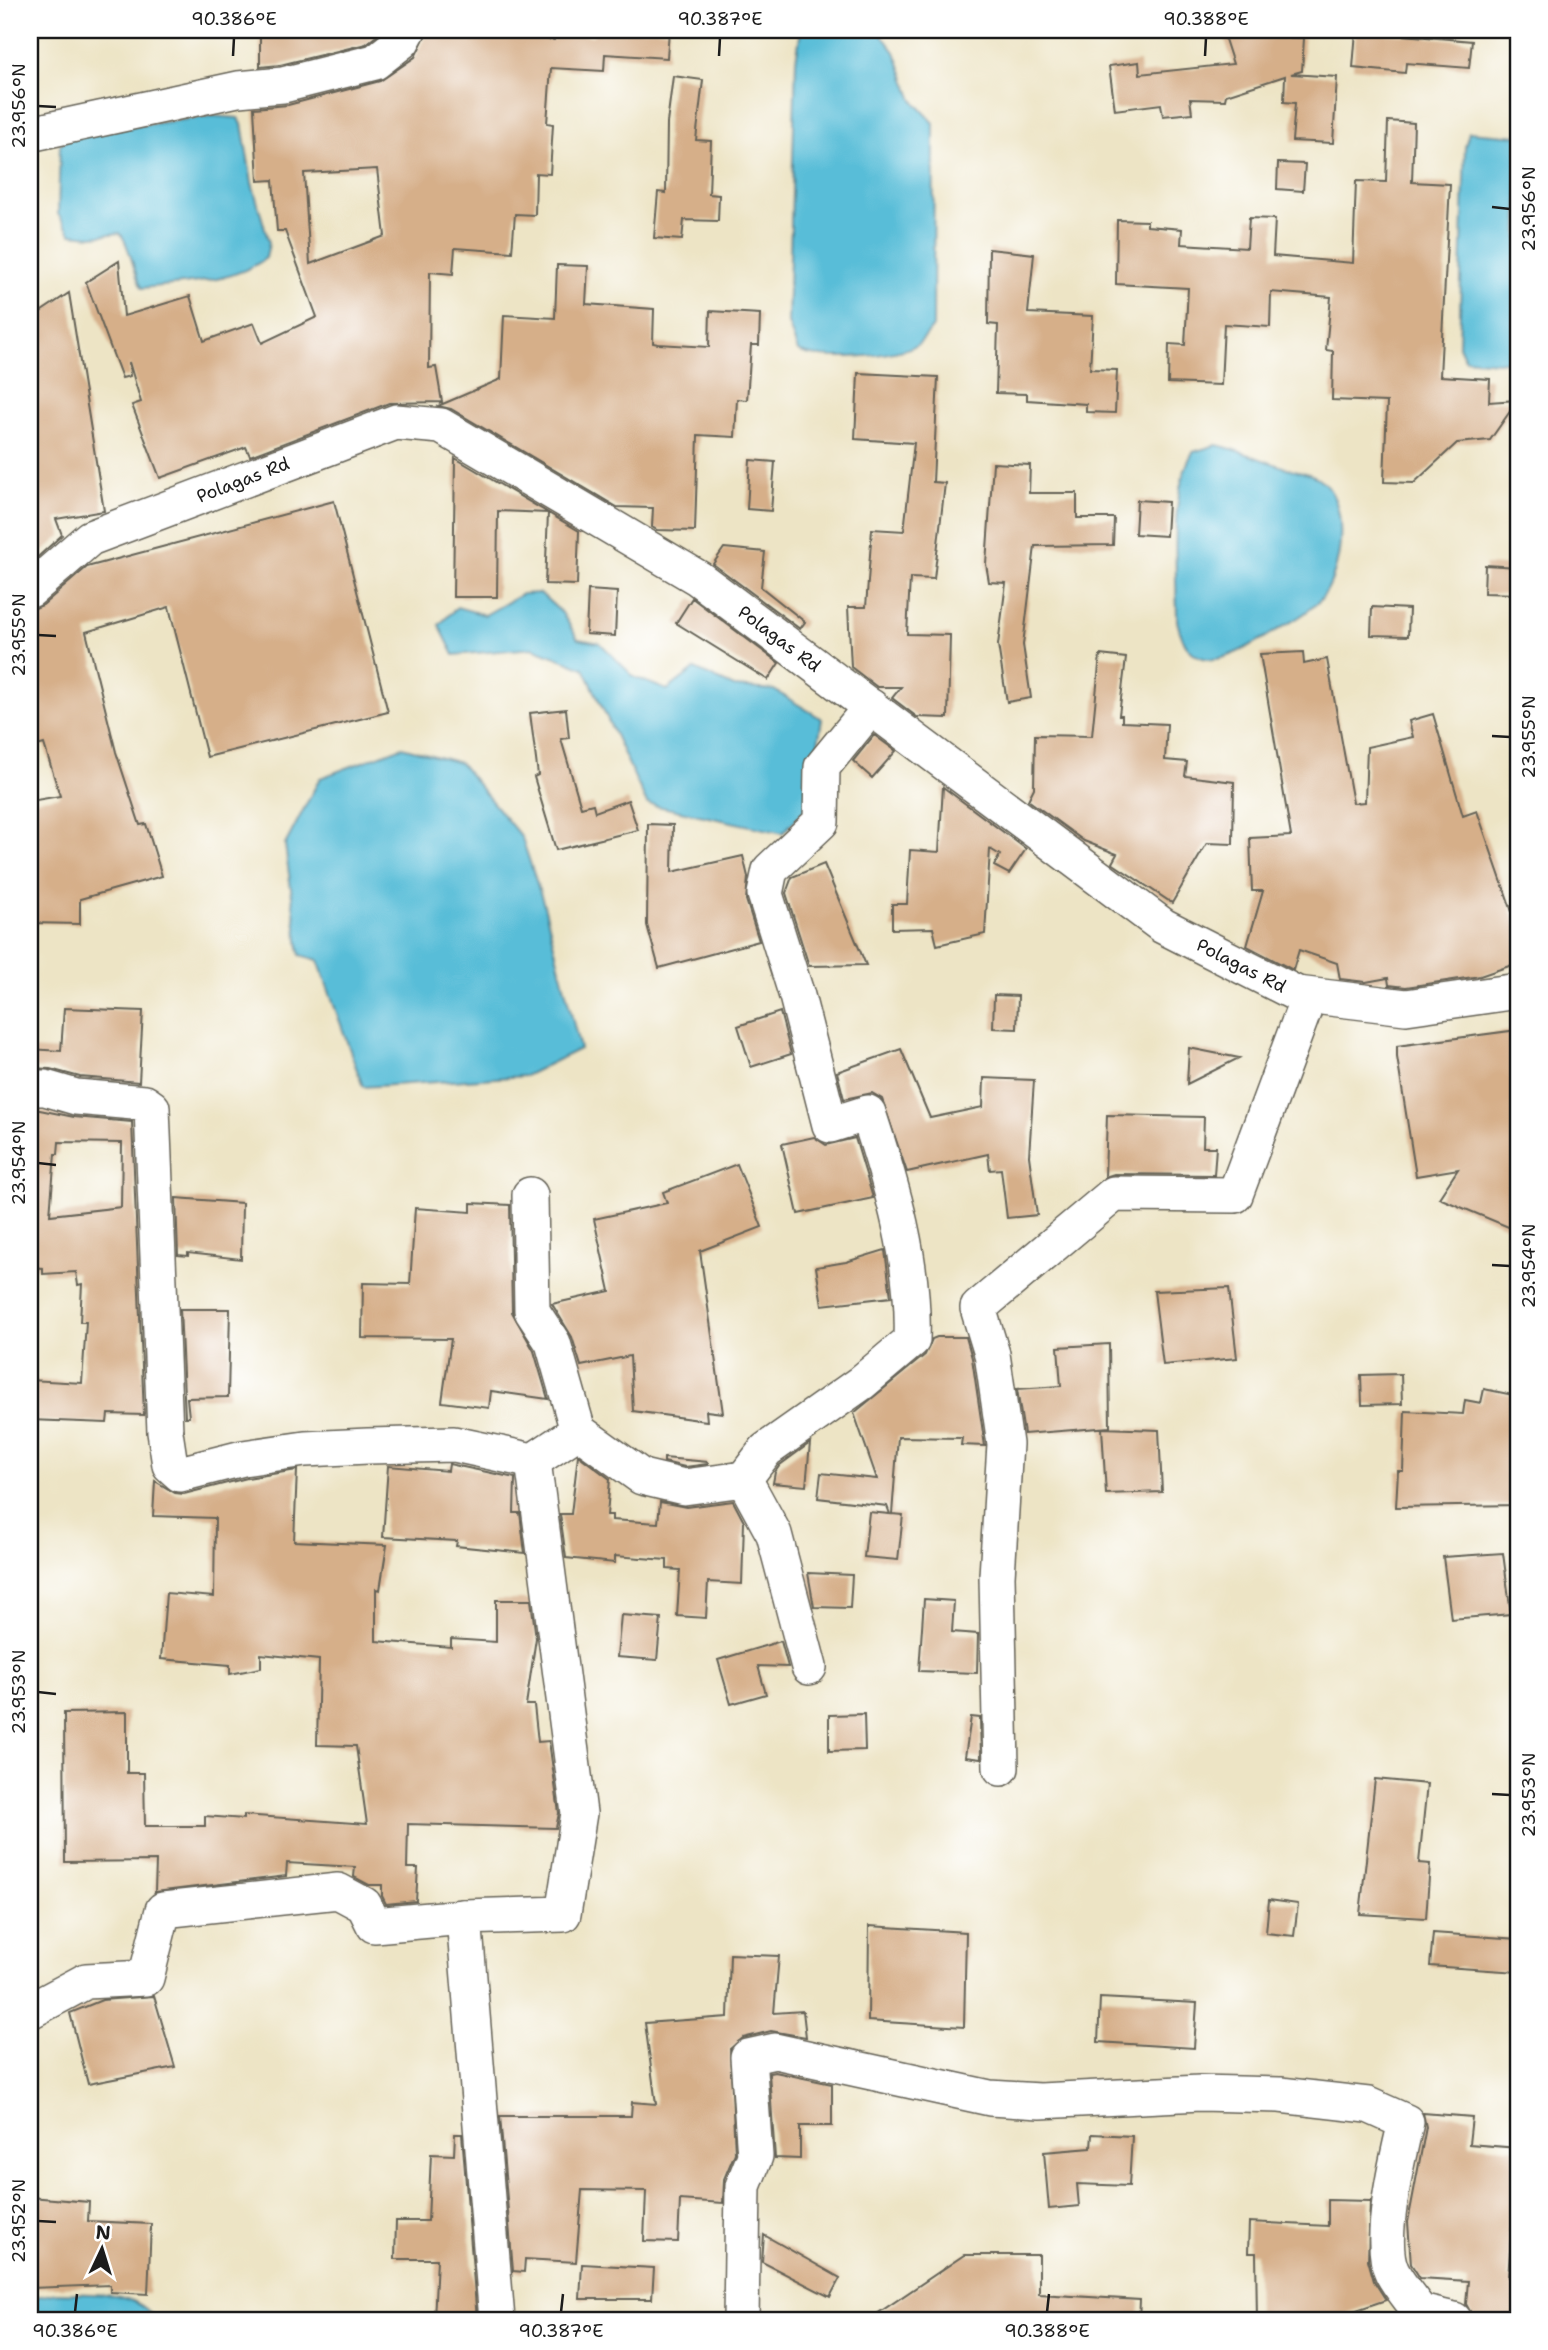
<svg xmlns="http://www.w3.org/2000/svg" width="1548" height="2350" font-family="'Shantell Sans',sans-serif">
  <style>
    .water { fill: #59bdd8; stroke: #3a6c7a; stroke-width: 2 }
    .building { fill: #d6af89; fill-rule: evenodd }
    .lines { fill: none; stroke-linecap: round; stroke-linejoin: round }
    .minor-casing { stroke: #656257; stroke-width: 38 }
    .minor { stroke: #fff; stroke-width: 35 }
    .ticks { fill: none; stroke: #1c1c1c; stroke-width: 2.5 }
    .labels { text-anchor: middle; stroke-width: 7; stroke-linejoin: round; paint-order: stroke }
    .street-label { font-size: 18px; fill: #1c1c1c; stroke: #fff }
    .neatline { fill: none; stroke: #1c1c1c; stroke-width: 2.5 }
    .ticks-label { font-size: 18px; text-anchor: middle; fill: #1c1c1c }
  </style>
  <rect width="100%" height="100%" fill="#fff"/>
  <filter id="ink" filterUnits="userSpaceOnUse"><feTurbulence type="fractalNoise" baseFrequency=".0143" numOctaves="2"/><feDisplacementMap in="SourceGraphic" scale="14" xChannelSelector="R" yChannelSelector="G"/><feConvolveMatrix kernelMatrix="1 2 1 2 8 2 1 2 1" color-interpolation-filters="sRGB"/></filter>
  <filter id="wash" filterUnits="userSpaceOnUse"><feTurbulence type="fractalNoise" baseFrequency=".00686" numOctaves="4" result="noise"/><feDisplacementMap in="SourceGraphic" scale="28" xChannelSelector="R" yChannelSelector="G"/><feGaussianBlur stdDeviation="1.57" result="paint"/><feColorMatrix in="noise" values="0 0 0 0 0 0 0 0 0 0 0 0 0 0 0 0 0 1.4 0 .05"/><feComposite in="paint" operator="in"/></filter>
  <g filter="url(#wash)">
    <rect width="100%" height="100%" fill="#ede4c5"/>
    <path class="water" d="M801,30H878L895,52L913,100L934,123L933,327C929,332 923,340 918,344C898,357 819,362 798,351L788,323L796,60Z
      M213,116L238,118L242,124L252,183L269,243L266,258C232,284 182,283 142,288C132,270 132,249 120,233L92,236L71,234L58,214L60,144L78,133Z
      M1469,132L1518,136V359L1498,362L1465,359L1459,346L1465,147Z
      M1216,445C1241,450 1263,461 1287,468C1297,471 1310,473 1318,478C1350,498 1343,563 1326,592C1315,610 1289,623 1271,634C1232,656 1191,683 1177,621C1177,571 1168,494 1193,452Z
      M540,593L562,613L578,639L600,643L634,677L667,690L695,669L734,687L774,690L822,719L808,806L783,833L647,804L584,668L533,648L454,655L439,625L457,607L485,615L522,594Z
      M402,747L460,763L522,838L544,905L580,1049L525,1076L363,1087L318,960L300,955L285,845L320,778Z
      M58,2293C91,2295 136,2289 156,2320H30V2298Z"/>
    <g id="blocks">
      <path class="building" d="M283,30H384L366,44L280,65L260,67V35H283Z
        M428,30L464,33V30L554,40L555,32L593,36L594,30H669L667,58L605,54L604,71L551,68L547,123L553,124L550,174L536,173L535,215L515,214L512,252L455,248L453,274L430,272L429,368L436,367L442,402L389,403L250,456L246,447L160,478L132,405L141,402L129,362L130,376L122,378L86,282L119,261L124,316L190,296L204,341L254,323L262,343L317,317L285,231H277L273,180L258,181L254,108L288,105L380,81L415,57ZM377,169L385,236L310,264L304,173Z
        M1222,30H1258L1259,36L1304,38L1302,71L1291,74L1337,77L1333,143L1292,141L1295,103L1284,102L1285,76L1226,95L1225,100L1190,99L1192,113L1163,116L1161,104L1115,110L1109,66L1139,62L1140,74L1233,64Z
        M1356,31L1472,41L1469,68L1406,63L1405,73L1353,68Z
        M673,76L703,80L696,140L711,141L709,194L719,195L718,221L684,220L682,240L654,238L658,192L666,193L667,123Z
        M1388,121L1414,123L1412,182L1450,184L1440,376L1490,379L1489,402L1518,400L1490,440L1457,443L1414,483L1384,482L1387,402L1332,400L1333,351L1326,350L1331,297L1271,292L1270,327L1224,324L1221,385L1168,383L1169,344L1185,345L1188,288L1116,284L1117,220L1147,221V226L1182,229L1181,244L1247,248L1249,218L1275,219L1273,256L1353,263L1356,181L1386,182Z
        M1278,163L1305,164L1303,191L1277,189Z
        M989,249L1034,254L1028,313L1093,316L1090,369L1117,370L1115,413L1086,412V404L1027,400V394L996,393L998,325L988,324Z
        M557,265L588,266L586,304L654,309L653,343L658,344L709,347L710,311L760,314L759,345H751L747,400L737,399L735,437L698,435L695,531L657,530L652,527L653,508L617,507L451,409L438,406L501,379L504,315L555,318Z
        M69,293L104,511L56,519L62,535L30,564V319Z
        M858,373L938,377L933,482L945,483L934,579L910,578L907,634L950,635L948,718L917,717L892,698L901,687H877L851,667L848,607H866L872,529L904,531L914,443L855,439Z
        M455,458L579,531L577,585L545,584L548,513L498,511L497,597H453Z
        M750,460L775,462L771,511L747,509Z
        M993,463L1030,465L1029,493H1077V518H1114L1113,545L1035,546L1023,645L1031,698L1007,702L998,645L1006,583L989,582L986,564Z
        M1137,500L1168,502L1166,536L1135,534Z
        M334,501L388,712L207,757L169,607L86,632L116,752L140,825L146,824L162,876L80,899V924L30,923V801L60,796L44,744L30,748V610L43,605L87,567Z
        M724,548L765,552L761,587L805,622L800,629L713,564Z
        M1485,565L1518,567V594L1484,593Z
        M588,590L617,592L615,636L586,634Z
        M692,598L779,663L768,680L676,623Z
        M1372,607L1409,609L1408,636L1371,635Z
        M1303,652L1304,664L1327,659L1353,803L1365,802L1367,747L1413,737L1409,721L1433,714L1463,816L1477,811L1518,929V963L1480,976L1406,987L1389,985L1388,978L1366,982L1340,979L1337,963L1299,950L1293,970L1247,946L1263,891H1252L1250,838L1291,836L1260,654Z
        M1100,655L1126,658L1119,715H1122V722L1167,724L1165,760L1187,762L1185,776L1234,782L1233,844L1207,843L1172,903L1112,863L1117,854L1084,841L1028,800L1034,788L1035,735L1092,736Z
        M566,709L569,738L561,739L581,807L593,804L595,812L628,800L638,830L556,850L534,777L538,775L530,713Z
        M874,735L896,751L872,778L853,761Z
        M943,787L1026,849L1009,874L994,866L1000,855L990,849L985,934L937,945L933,928L892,929V904H907L910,850L939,852Z
        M648,824L673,825L672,872L743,856L748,877L746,900L759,941L659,968L647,925Z
        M824,864L866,965L809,966L786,893L792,877Z
        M994,995L1018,996L1017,1029L993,1028Z
        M64,1008L143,1011L139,1082L80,1077L50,1069L30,1068V1049L61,1051Z
        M780,1012L791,1054L751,1067L738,1026Z
        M1518,1030V1231L1439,1198L1458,1169L1416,1176L1397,1057V1046Z
        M1189,1048L1239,1058L1187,1084Z
        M901,1049L930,1118L983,1107L984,1078L1034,1080L1029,1156L1037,1215L1007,1218L1001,1169L990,1170L988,1154L907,1172L882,1099L872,1093L844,1099L837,1072Z
        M30,1108L74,1117L132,1122L144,1415L108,1414L107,1423L30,1420V1380L82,1383L86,1322H80L82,1284L78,1285L76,1272L43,1274V1268L30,1267ZM59,1142L122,1143L121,1207L50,1215L55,1154H58Z
        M1107,1115L1204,1117L1203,1147H1216L1214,1175L1114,1174L1105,1177Z
        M814,1137L826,1145L855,1138L873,1198L798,1214L782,1144Z
        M737,1164L762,1227L700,1251L723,1413L706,1411L707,1421L633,1411L630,1356L581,1366L572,1337L552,1304L610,1291L594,1219L667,1203L663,1192Z
        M176,1198L242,1203L241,1259L188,1253V1256L178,1255Z
        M471,1203L510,1205L512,1312L534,1351L548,1399L491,1391L489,1408L442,1402L451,1339L362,1338L363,1283L410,1284L415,1208L471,1212Z
        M885,1250L891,1297L822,1305L816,1267L846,1262Z
        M1229,1288L1237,1358L1163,1365L1154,1291Z
        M180,1309H230L228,1397L187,1398L189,1417H185Z
        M937,1337H966L972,1358L985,1446L961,1445L962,1438L898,1437L892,1514L903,1515L898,1560L864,1557L869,1512L890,1514L887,1506L818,1498L821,1473L877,1479L854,1413L925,1355L932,1339Z
        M1109,1344L1110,1427L1024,1434L1017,1389L1061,1386L1058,1347Z
        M1401,1374L1402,1404L1362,1405L1361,1375Z
        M1484,1389L1518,1396V1505L1396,1507L1398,1471H1403L1405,1411L1463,1414L1465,1400L1481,1403Z
        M1102,1428L1159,1430L1162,1492L1106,1494Z
        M810,1443L806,1486L773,1483L775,1472L780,1465Z
        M578,1455L610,1479L607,1515H612V1520L658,1523L660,1502L686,1507L733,1501L744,1522L742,1584L708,1582L706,1618L677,1616L680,1570L667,1569V1560L615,1556V1563L566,1558L560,1514H571Z
        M664,1458L708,1462V1464L685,1467L664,1462Z
        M449,1464L515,1478L514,1513H520L525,1553L456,1546L457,1541L383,1537L388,1466L448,1471Z
        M297,1470L294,1541L387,1545L380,1590L376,1589V1641L451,1647V1639L496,1642V1600H531L536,1638L526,1705H534L538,1742L549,1741L559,1813L556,1828L408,1824L407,1868H418L416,1901L386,1904L382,1896V1885H369L354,1877L355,1867L287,1863L286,1876L155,1892L156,1861L65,1862L64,1713L127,1712V1773H144L145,1826H205V1816L244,1819V1815L367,1824L356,1746L317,1745L319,1660L261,1654V1668L230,1674V1665L161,1659L166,1593L214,1597L215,1518L153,1516L155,1481L175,1493L184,1494L247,1478Z
        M1503,1553L1511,1614L1451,1619L1443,1557Z
        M808,1573L852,1575L850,1608L814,1607Z
        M924,1599L954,1601L952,1632L978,1634L977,1673L919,1671Z
        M621,1615L661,1618L657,1660L617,1657Z
        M781,1641L788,1667L758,1666L766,1694L731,1704L718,1660Z
        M864,1714L865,1750L829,1751V1715Z
        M971,1717L980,1718L981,1759L965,1757Z
        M1375,1779L1427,1784L1419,1863L1430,1864L1426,1918L1360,1914Z
        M1269,1900L1298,1904L1294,1936L1266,1933Z
        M869,1926L966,1932L964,2027L868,2021Z
        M1433,1933L1518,1939V1972L1430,1966Z
        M730,1954L779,1956L774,2013L803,2011L806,2037L771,2031L743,2038L730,2049L735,2153L724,2179L723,2203L680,2200L678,2242L644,2241L646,2191L582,2190L576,2262L525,2259L524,2272L513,2271L500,2116H631L632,2102L656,2104L645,2023L728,2017Z
        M154,1996L175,2067L88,2084L70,2013L102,2000Z
        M1100,1998L1197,2003L1194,2048L1098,2042Z
        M775,2072L832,2084V2126H800V2159L775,2158L769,2073Z
        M1423,2113L1472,2117L1469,2144L1518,2148L1508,2277H1518V2316L1473,2317L1466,2304L1468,2281L1420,2278L1411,2264L1408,2222L1426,2127Z
        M455,2134H462L477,2320H434L437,2259H395L396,2221H428L431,2154L454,2155Z
        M1092,2134L1132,2136L1129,2186L1077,2184L1079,2206L1049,2209L1044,2152L1091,2148Z
        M30,2197L89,2202L88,2221L151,2224L148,2294L110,2292V2285L30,2288Z
        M1328,2200L1370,2201L1368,2260L1374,2281L1386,2300L1327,2320H1257L1256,2253H1248L1249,2222L1328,2226Z
        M764,2235L840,2278L830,2297L762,2262Z
        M964,2255H1039V2294L1140,2300L1139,2320H868Z
        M582,2264L654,2268L652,2299H580Z"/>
    </g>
  </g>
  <g filter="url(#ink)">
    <use href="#blocks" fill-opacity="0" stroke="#656257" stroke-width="2"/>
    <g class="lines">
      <g class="minor-casing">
        <g id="minor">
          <path d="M30,134L238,89L283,85L375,62L402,41L408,30"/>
          <path id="s1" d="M30,590L90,538L396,422L441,426L698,578L1163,926L1297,994L1406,1007L1518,991"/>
          <path d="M30,1088H45L76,1097L145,1103L152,1108L165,1432L170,1465L180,1474L243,1458L305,1449L368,1446L454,1444L533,1461L578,1431L553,1343L532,1311L530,1195"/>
          <path d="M578,1431L642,1477L684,1487L744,1479L774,1534L809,1667"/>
          <path d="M744,1479L766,1450L861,1383L912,1340C915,1262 892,1186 868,1113L830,1125L797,996L765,894L770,870L821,822L822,767L871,707"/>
          <path d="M1001,1768L997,1576L1005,1444L992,1354L978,1308L1114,1194L1235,1195L1309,996"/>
          <path d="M30,2011L86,1981L146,1978L163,1910L338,1891L364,1905L374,1925L464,1917"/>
          <path d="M497,2320L464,1917L563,1914L579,1813L533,1461"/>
          <path d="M741,2320L743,2186L755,2156L748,2057L775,2051L990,2098L1040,2101L1200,2093L1280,2095L1368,2105L1406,2122C1398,2155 1377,2242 1392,2272C1399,2286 1411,2299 1420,2312L1454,2320"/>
        </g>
      </g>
      <use href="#minor" class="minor"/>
    </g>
  </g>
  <path class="ticks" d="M233,56L234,38M719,56L720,38M1205,56L1206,38M38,106L56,107M1492,207L1510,209M38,635L56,636M1492,736L1510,737M38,1163L56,1165M1492,1265L1510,1266M38,1692L56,1694M1492,1794L1510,1795M38,2221L56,2222M75,2312L77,2294M561,2312L563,2294M1047,2312L1049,2294"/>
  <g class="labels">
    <g class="street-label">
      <text dy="6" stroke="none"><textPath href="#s1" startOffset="243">Polagas Rd</textPath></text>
      <text dy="6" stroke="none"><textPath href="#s1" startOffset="852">Polagas Rd</textPath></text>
      <text dy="6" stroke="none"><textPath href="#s1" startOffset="1419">Polagas Rd</textPath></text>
    </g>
  </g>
  <rect width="1548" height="2350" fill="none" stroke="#fff" stroke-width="77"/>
  <g transform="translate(102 2249) rotate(4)" stroke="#ffffff" stroke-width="5" paint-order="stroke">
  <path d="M0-5L12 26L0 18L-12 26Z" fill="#1c1c1c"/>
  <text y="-10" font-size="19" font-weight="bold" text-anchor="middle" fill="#1c1c1c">N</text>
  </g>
  <rect x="38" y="38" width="1472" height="2274" class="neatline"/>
  <g class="ticks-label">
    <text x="234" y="25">90.386°E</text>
    <text x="720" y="25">90.387°E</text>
    <text x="1206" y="25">90.388°E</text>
    <text transform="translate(19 106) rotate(-90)" y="6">23.956°N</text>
    <text transform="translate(1529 209) rotate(-90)" y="6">23.956°N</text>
    <text transform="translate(19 635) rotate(-90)" y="6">23.955°N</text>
    <text transform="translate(1529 737) rotate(-90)" y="6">23.955°N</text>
    <text transform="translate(19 1163) rotate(-90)" y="6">23.954°N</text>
    <text transform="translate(1529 1266) rotate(-90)" y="6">23.954°N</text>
    <text transform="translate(19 1692) rotate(-90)" y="6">23.953°N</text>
    <text transform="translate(1529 1795) rotate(-90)" y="6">23.953°N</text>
    <text transform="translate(19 2221) rotate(-90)" y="6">23.952°N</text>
    <text x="75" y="2337">90.386°E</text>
    <text x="561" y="2337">90.387°E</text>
    <text x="1047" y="2337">90.388°E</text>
  </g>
</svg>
